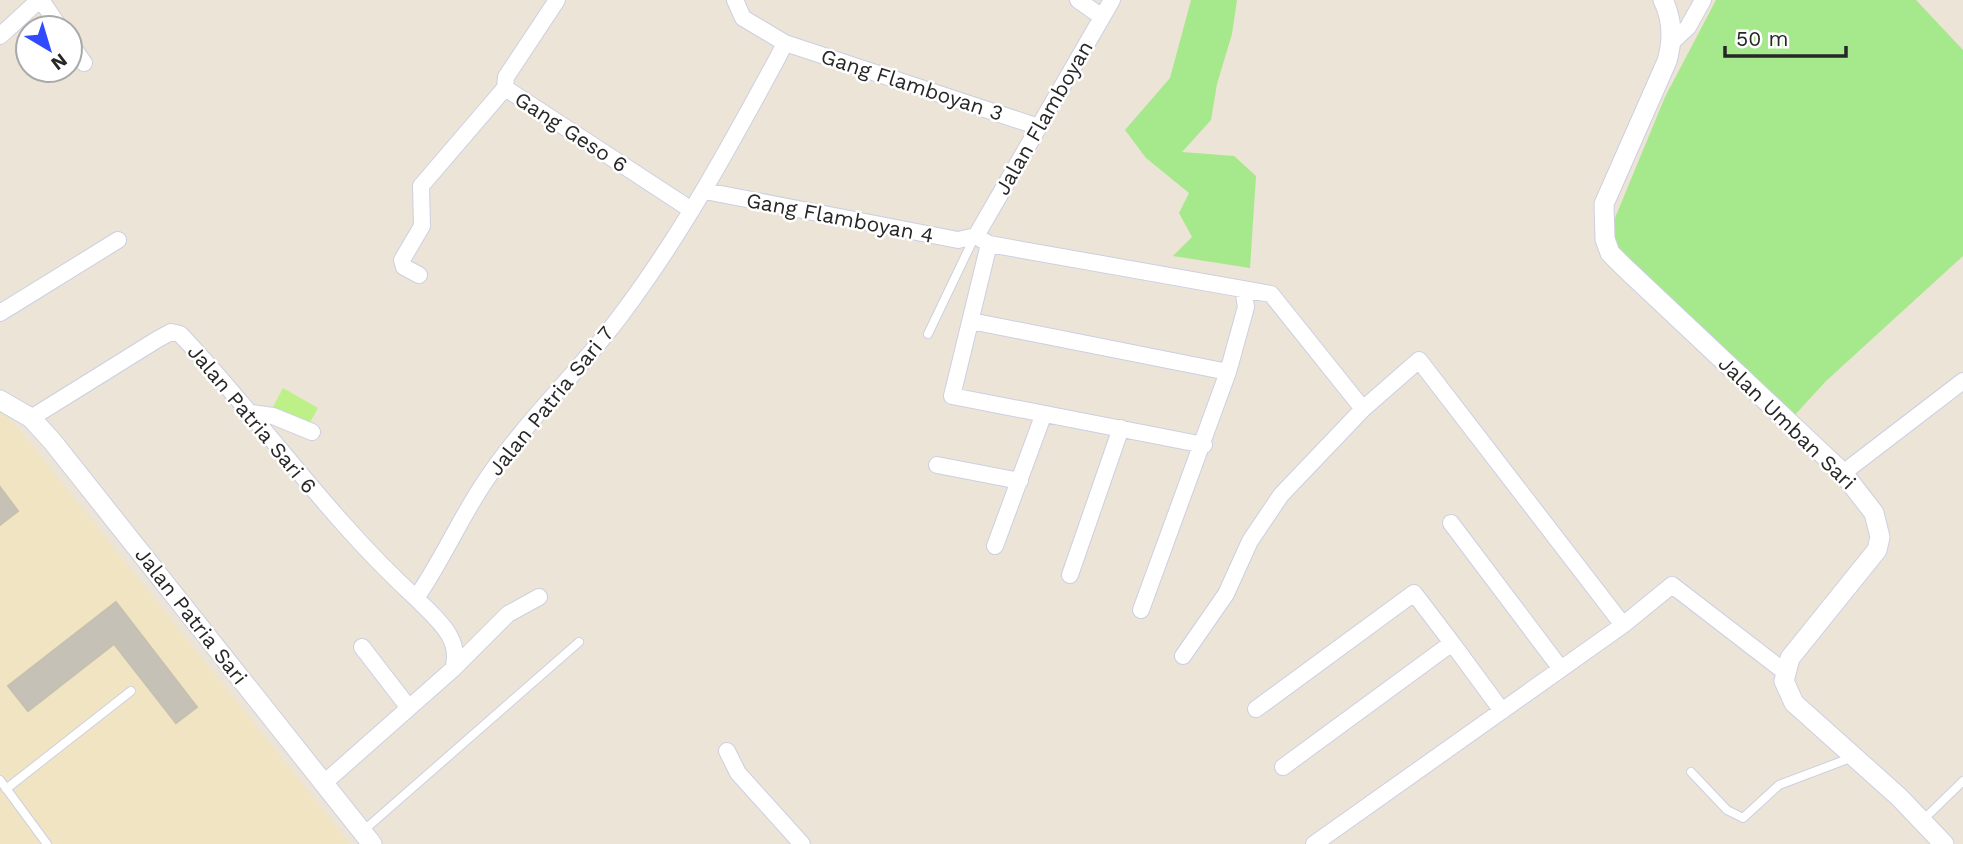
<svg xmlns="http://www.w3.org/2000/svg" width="1963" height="844" font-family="'Work Sans',sans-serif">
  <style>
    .education { fill: #f0e4c3 }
    .green { fill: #a6e88c }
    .pitch { fill: #bdf187 }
    .building { fill: #c6c1b7; stroke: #c6c0b0; stroke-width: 2 }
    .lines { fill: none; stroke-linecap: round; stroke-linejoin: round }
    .service-casing { stroke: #cccfe2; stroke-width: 10 }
    .minor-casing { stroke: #cccfe2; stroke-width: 18 }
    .tertiary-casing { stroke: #cccfe2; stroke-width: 21 }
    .service { stroke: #fff; stroke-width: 8 }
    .minor { stroke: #fff; stroke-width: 16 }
    .tertiary { stroke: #fff; stroke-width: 19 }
    .labels { text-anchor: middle; stroke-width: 5; stroke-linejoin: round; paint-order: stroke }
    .street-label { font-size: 21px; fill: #272727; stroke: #fff }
  </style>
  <rect width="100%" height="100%" fill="#ece4d6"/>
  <path class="education" d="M0,410L6,413L350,844H0Z"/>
  <path class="green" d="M1191,0H1237L1232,34L1217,84L1211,120L1182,152L1234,156L1256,176L1250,268L1173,256L1192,237L1179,213L1189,193L1146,158L1125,130L1170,78Z
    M1716,0H1916L1963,50V256L1826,381L1793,417L1616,246L1610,230L1665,97Z"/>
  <path class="pitch" d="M283,388L318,408L308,426L273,407Z"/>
  <path class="building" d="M0,487L18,511L0,525Z
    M116,602L197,707L176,723L114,644L28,711L8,686Z"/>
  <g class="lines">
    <g class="service-casing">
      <path id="service" d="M928,334L974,238
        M1691,772L1727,810L1743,818L1779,785L1853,757
        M0,780L47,844
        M6,789L131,691
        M1922,821L1963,781
        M363,831L579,642"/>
    </g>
    <g class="minor-casing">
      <path id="minor" d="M41,0L60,28
        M557,0L506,77L505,88L690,209
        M1078,0L1102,17
        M0,36L39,0
        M1672,42L1688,27L1703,0
        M70,43L84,63
        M785,43L1039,127
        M705,191L958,240L976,236
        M976,236L989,244L1271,294L1363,409
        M976,236L1112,0
        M989,244L952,396L1204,445
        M419,275L404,267L402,260L422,226L421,186L505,88
        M0,313L118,240
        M971,321L1228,372
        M252,413L273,416L312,432
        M31,418L158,339L171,332L180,334C262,420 328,518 416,598
        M937,465L1020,481
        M1843,473L1963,381
        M1451,523L1561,669
        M995,546L1043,416
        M1070,575L1121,428
        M1141,610L1228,372L1246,307L1243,289
        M362,647L409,708
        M1183,656L1226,594L1250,541L1281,495L1363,409L1419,360L1623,625L1672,585L1785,672
        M453,669L508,614L539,597
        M1256,709L1414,593L1452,643
        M727,751L738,773L802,844
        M1283,767L1452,643L1502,711
        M324,783L453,669C463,638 435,618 416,598C442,561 460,518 486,480C527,419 581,370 624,311C683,232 731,144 778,57L785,43L743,18L735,0
        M1314,844L1623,625"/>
    </g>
    <g class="tertiary-casing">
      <path id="tertiary" d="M1663,0C1673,20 1673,40 1667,61L1604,204L1605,239L1610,253L1624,267L1843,473L1874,513L1880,537L1877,550L1790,658L1784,681L1794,703L1899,797L1944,844
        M0,400L31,418L52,441L372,844"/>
    </g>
    <use href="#service" class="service"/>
    <use href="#minor" class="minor"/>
    <use href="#tertiary" class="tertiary"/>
  </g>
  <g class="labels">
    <g class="street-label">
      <text transform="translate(912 85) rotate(18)" y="7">Gang Flamboyan 3</text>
      <text transform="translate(1044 118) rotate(-60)" y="7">Jalan Flamboyan</text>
      <text transform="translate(571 132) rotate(33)" y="7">Gang Geso 6</text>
      <text transform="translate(840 218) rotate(11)" y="7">Gang Flamboyan 4</text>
      <text transform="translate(551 401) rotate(-51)" y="7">Jalan Patria Sari 7</text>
      <text transform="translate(252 419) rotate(50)" y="7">Jalan Patria Sari 6</text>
      <text transform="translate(1787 423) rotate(44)" y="7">Jalan Umban Sari</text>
      <text transform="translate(191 616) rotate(52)" y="7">Jalan Patria Sari</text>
    </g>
  </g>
  <g transform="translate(49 49) rotate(142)"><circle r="33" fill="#ffffff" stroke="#a9a9a9" stroke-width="2"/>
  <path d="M0-5L12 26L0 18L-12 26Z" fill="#304aff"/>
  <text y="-10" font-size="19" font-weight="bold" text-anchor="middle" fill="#272727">N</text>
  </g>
  <path d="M1725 46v10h121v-10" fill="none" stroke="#272727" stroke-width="3.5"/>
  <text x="1736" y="46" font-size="21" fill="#272727" stroke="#ffffff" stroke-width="5" paint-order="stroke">50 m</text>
</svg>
